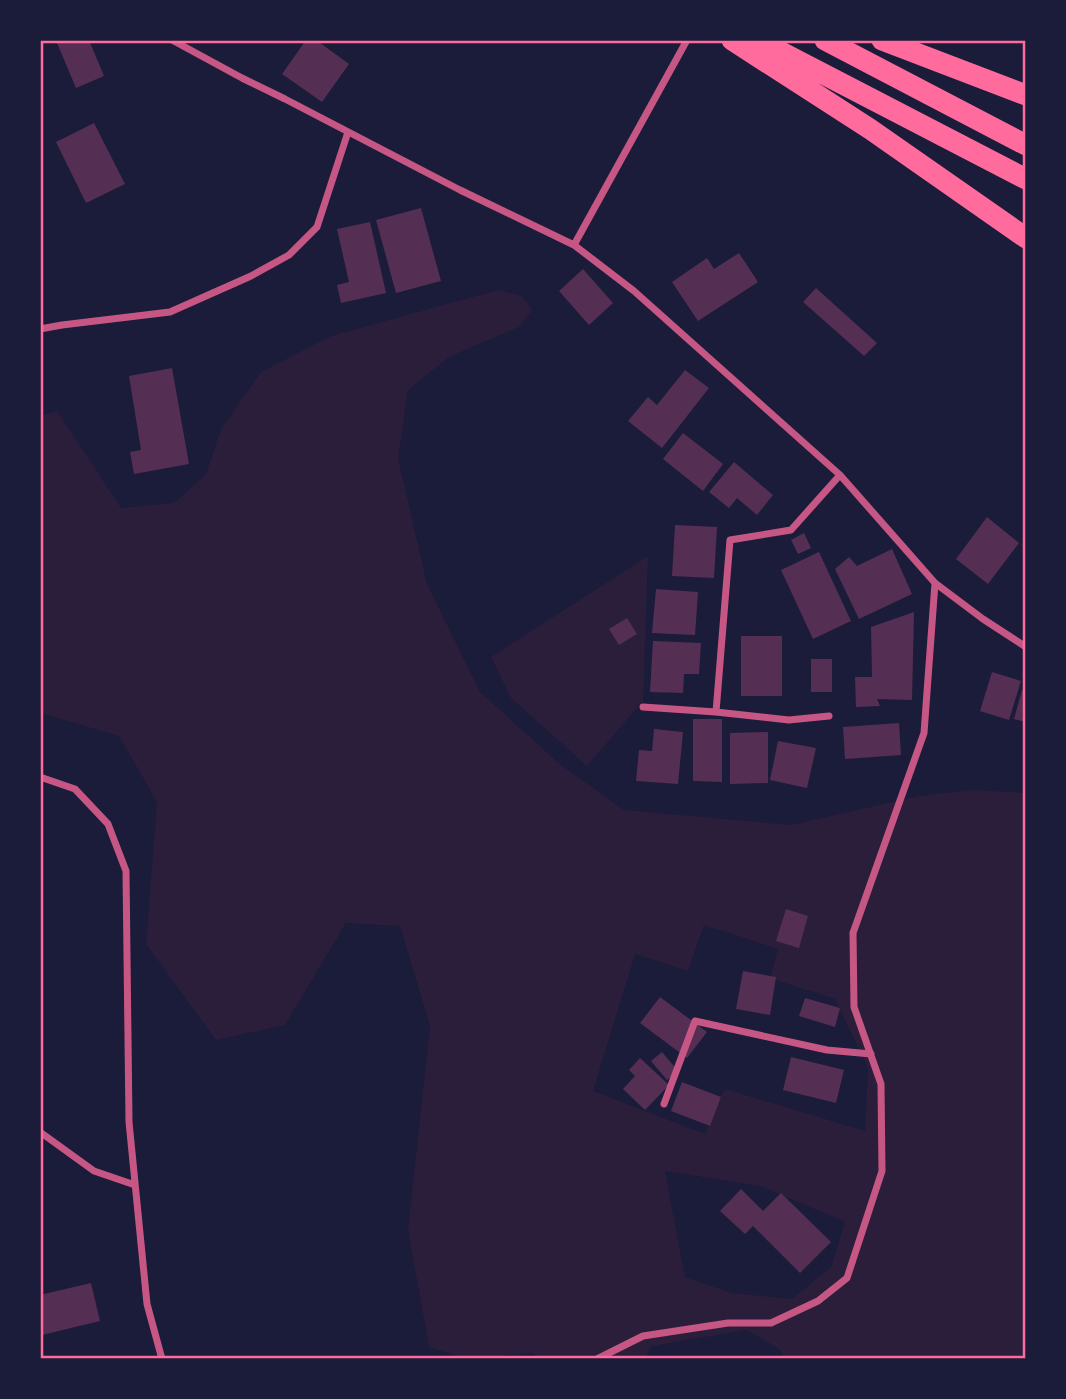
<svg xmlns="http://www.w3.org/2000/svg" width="1066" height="1399" font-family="Merriweather,serif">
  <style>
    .green { fill: #2a1e3b; fill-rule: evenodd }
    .building { fill: #542f53 }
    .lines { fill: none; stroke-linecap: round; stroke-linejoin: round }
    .minor { stroke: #c65784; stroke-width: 7 }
    .motorway { stroke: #ff6b9d; stroke-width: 21 }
    .neatline { fill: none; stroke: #ff6b9d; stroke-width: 2.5 }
  </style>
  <rect width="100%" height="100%" fill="#1b1b3a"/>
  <path class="green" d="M498,290L522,296L532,310L519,327L449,357L408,390L398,458L427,584L480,692L561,765L624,810L791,825L919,796L974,790L1026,793V1359H785L779,1349L747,1330L652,1346L644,1359H539L532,1353L467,1359L429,1347L408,1230L430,1026L400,926L346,923L285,1025L216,1040L146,944L157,802L119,736L40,713V416L57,411L121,508L174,503L206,474L221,429L261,372L331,336ZM704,925L778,949L770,978L835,999L868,1068L865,1131L725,1089L705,1134L593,1091L635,954L688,971ZM665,1171L760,1186L845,1222L831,1267L792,1299L732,1293L685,1277Z
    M648,556L643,701L587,766L511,698L491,657Z"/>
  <path class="building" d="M64,40H89L104,76L76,88L57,43Z
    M306,40H316L349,64L322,102L282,74Z
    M94,123L125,184L86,203L56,142Z
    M421,208L441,281L396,293L376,220Z
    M370,222L386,293L341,303L337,285L349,282L337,229Z
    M739,253L758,282L698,321L672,282L707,258L714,269Z
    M583,269L613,303L589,325L559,291Z
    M816,288L877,343L864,356L803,302Z
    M172,368L189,464L134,474L130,452L141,450L129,376Z
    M685,370L709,388L662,448L628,421L648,397L657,405Z
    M683,433L723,464L703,491L663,459Z
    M734,462L773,495L757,515L737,498L729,508L709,492Z
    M987,517L1019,543L988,584L956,559Z
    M675,525L717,527L714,578L672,576Z
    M804,533L811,548L798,554L791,540Z
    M892,549L912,594L859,619L835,569L849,557L857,566Z
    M819,552L851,621L813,639L781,570Z
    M656,589L698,592L695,635L652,633Z
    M914,612L912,700L877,699L880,706L856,707L855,677H872L871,627Z
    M627,618L637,634L619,645L609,629Z
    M741,636H782V696H741Z
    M653,641L701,643L699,674H684L683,693L650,692Z
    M811,659H832V692H811Z
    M992,672L1021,681L1009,720L980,711Z
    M1022,690L1026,691V722L1014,719Z
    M693,719H722V782L693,781Z
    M899,723L901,755L845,759L843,727Z
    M654,729L683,732L678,784L636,781L639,750L652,751Z
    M768,732V783L730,784V733Z
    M778,741L816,748L807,788L770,780Z
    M786,909L808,916L799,948L776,941Z
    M743,971L776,977L770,1015L736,1009Z
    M660,997L707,1032L687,1058L640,1023Z
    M805,998L840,1008L835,1027L799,1016Z
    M662,1052L678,1071L667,1080L651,1061Z
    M791,1057L844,1070L836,1103L783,1090Z
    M640,1058L669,1085L645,1110L623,1089L635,1076L629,1070Z
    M682,1082L721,1097L710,1126L671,1111Z
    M741,1189L763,1211L781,1193L831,1242L800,1273L753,1226L745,1234L720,1211Z
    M91,1283L100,1321L42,1335L40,1326V1295Z"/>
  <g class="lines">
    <path class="minor" d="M172,40L242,78L285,99L460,190L574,245L634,291L840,475L935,583L983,619L1026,647
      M574,245L687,40
      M40,329L62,325L170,312L251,276L289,255L317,227L348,132
      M643,707L716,712L789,720L829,716
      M716,712L730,540L791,530L840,475
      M40,777L75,789L108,824L126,871L129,1122L147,1304L162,1359
      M664,1104L695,1021L827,1050L871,1054
      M40,1132L94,1171L135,1185
      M597,1359L643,1336L728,1323H771L818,1301L847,1278L882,1171L881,1084L854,1007L853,933L924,733L935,583"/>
    <path class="motorway" d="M732,40L870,129L1026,238
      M758,40L1026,179
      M825,40L1026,145
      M882,40L1026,95"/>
  </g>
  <rect width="1066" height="1399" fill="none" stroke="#1b1b3a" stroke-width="84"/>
  <rect x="42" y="42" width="982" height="1315" class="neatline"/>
</svg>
